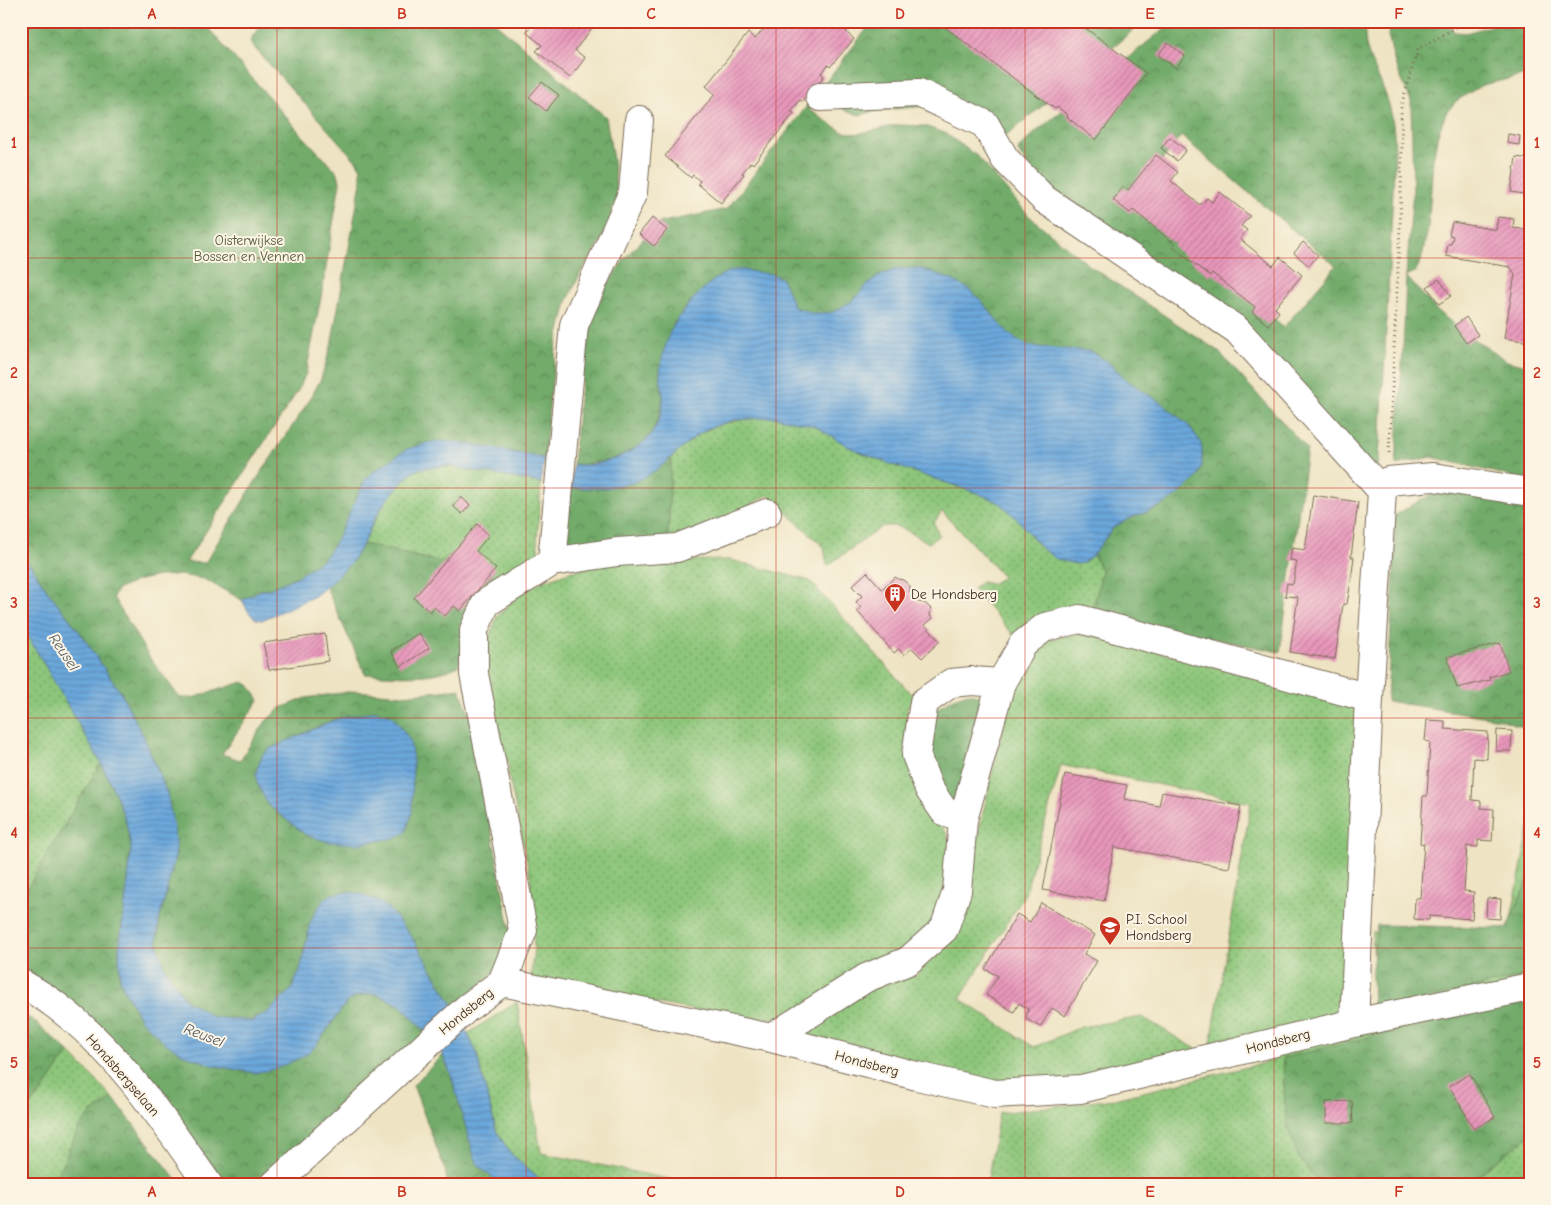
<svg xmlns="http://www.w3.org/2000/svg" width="1551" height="1205" font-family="'Comic Neue',sans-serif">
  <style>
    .green { fill: url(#green-dots); stroke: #64784c }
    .forest { fill: url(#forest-crowns); stroke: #566a44; fill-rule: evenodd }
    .water { fill: url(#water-rules); stroke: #53687d }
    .building { fill: url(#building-hatch) }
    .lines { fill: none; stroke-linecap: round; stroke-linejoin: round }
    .minor-casing { stroke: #7a6b57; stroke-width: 30 }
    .path { stroke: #7a6b57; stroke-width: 3; stroke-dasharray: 1 4; stroke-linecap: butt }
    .minor { stroke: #fff; stroke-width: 28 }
    .grid { fill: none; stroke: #c8321e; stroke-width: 1; stroke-opacity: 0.55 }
    .labels { text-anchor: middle; stroke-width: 4; stroke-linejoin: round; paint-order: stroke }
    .park-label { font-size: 14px; fill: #54593a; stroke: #fcf5e5 }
    .poi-label { font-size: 14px; fill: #3b2a1e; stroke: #fcf5e5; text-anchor: start }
    .street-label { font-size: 14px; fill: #3b2a1e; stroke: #fcf5e5 }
    .water-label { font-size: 15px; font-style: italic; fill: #4c5660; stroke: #fcf5e5 }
    .neatline { fill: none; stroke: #c8321e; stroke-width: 2 }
    .grid-label { font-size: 16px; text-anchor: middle; font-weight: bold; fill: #c8321e }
  </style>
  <defs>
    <pattern id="green-dots" width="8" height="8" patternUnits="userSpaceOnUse" patternTransform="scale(1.25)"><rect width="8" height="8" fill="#8dc67a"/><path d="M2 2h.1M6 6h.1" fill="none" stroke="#74a163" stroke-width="1.8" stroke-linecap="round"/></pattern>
    <pattern id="forest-crowns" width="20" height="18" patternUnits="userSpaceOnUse" patternTransform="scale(1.25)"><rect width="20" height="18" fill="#72ab6a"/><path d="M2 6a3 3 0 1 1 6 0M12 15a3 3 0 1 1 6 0" fill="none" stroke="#5f8b57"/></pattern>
    <pattern id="water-rules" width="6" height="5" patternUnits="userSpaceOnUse" patternTransform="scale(1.25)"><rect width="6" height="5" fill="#6ba7dc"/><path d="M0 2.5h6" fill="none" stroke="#5988b2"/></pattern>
    <pattern id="building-hatch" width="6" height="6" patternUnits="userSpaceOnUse" patternTransform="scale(1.25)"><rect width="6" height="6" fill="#e997bc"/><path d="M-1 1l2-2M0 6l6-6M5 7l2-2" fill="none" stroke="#be7b98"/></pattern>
  </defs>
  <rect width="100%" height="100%" fill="#fcf5e5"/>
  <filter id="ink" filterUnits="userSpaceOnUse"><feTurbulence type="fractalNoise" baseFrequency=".02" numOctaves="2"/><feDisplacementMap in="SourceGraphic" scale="10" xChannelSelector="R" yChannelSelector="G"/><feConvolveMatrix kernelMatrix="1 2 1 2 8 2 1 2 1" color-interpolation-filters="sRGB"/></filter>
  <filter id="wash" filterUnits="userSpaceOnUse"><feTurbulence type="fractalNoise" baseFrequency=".0096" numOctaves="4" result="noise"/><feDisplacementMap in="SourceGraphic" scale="20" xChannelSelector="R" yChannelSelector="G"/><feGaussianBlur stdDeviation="1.12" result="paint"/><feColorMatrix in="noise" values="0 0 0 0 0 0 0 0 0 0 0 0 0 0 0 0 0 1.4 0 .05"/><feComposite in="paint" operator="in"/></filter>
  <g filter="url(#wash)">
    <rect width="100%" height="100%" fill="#eee3c2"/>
    <path class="green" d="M775,417L815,426L851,448L887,463L977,493L1000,503L1019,521L1041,548L1058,560L1077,564L1083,563L1093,555L1102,571L1092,614L1015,637L973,589L981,582L992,584L1003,577L942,511L934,523L939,535L929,543L906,530L895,526H883L827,566L824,547L768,495L726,518L668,540L671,458C683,448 695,435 709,429C730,419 753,419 775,417Z
      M447,466L541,483L537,540L540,561L496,582L488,569L440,562L363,544C374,521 393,482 417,470C425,466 438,467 447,466Z
      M731,560L810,581L914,697L907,708L906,745L931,811L947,834L951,854L942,914L894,958L783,1019L722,1015L537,982L531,974L534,948L530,875L508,773L509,766L503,747L487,675L489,637L497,617L515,598L536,584L569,572L619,561Z
      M21,624L101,763L21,899Z
      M1085,633L1361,705L1344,1016L1210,1049L1251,803L1061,765L1025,894L960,999L1034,1047L1081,1027L1142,1017L1198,1050L1084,1079L989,1081L797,1035L874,987L916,975L955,932L1013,685L1032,652L1051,639Z
      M1530,825V1129L1434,1184H987L999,1113L1114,1099L1272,1061L1284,1038L1378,1017L1372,932L1509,928Z
      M517,1002L541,1153L693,1184H546L510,1153L496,1130L476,1051L467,1034Z
      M69,1052L113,1098L92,1113L69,1149L63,1165L50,1184H21V1114L42,1092Z
      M1530,1135V1184H1463L1477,1176Z"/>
    <path class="forest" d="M21,21H202L301,134L338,173L340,182L322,292L306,373L299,389L186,562L205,563L255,482L309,401L321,379L331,346L361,182V169L357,162L252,45L251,39L263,21H493L606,117L613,160L617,197L603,239L582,270L567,302L556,348L550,397L544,458L464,443L365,480L335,543L322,560L298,576L269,589L261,590L242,600L204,579L180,575L158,576L136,581L117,590L113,597L148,655L180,698H192L243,682L249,685L259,700L222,754L240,760L266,721L281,708L306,698L355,691L403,695L460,689L471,719L512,941L497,970L455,1008L411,936L388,908L361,894L348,892L331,894L310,923L301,967L292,989L268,1012L251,1021L213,1017L185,999L164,966L157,942L159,921L176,853L167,793L144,737L121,693L81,634L47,590L21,551ZM375,711L389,714L395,719L410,740L269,749L336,719Z
      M873,21H1144L1011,132L1001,138L924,106L876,111L860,115L848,112L822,94L809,110L843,132L857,134L897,125L924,126L945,133L978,157L1029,216L1090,266L1218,351L1307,449L1280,652L1092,614L1102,571L1093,555L1113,528L1128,519L1155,509L1200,441L1189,426L1160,402L1128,381L1107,361L1021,344L1007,333L982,302L967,288L932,272L918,268L896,269L879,276L867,285L852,301L833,312L815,314L794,307L781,279H715L689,303L674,323L660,374L663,399L660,414L652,433L639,446L611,460L580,465L573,464L579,400L586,354L595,312L607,285L626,257L658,223L727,209Z
      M1174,21H1370C1368,26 1365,31 1365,36C1366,58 1380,76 1386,96C1393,114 1394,131 1395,150L1381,432L1378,465L1375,470L1232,328L1070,223L1018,152L1019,148L1038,130ZM1181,136L1336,266L1284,327L1133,198Z
      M1391,21H1440L1455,32L1466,33L1508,21H1530V74L1482,85L1456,101L1446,113L1438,134L1433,160L1428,229L1421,261L1415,272L1406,276L1437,311L1470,337L1507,361L1530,367V481L1432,457L1396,465L1404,330L1406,276L1413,191L1412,141L1411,101L1395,64L1388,35Z
      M671,458L668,540L569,553L566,538L571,488H606L659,468Z
      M1437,491L1530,502V729L1500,719L1387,701L1394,570L1395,515Z
      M468,542L488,569L496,582L461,655L458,666C432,680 393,675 365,674L326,587L351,563L363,544L440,562Z
      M968,693L982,696L984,706L963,796L953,803L947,797L928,751L927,717C940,705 951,698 968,693Z
      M101,763L116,795L126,822L131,847L128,881L119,948L120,979L123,988L141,1020L315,1047L346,1003L355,997L365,994H376L400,1005L427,1033L259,1184H222L159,1094L21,971V899Z
      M1530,875V975L1373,1011L1372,972L1377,925L1507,928Z
      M1530,998V1135L1477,1176L1463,1184H1322C1317,1179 1312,1175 1308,1170C1282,1137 1285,1098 1283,1058Z
      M21,1013L34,1021L69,1052L42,1092L21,1114Z
      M443,1055L451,1075L478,1165L499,1184H447L446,1173L413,1085Z
      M113,1098L180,1184H50L63,1165L69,1149L80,1126L92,1113Z"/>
    <path class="water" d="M918,268C932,272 956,280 968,289C991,306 1002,337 1030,346L1090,351L1107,361L1128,381L1160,402L1189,426L1200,441L1202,448V465L1197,478L1176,497L1155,509L1128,519L1113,528L1093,555L1083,563L1077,564L1058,560L1041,548L1019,521L1000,503L977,493L887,463L851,448L815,426L775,417L734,420L709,428L696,436L659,468L647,476L632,483L606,488H571L573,464C597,469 638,453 652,433C658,424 664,408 663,397C663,389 660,382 660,374C660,364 664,350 667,340C674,317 707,279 730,271C739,268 751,271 760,273C767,273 776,274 782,279C786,285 791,300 794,307L815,314L833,312L852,301L867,285L879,276L896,269Z
      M442,441L464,443L544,458L541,483L447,466L418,469L405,479L386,501L375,518L363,544L351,563L326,587L315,596L262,620C251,620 247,609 242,600L261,590L269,589L298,576L322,560L335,543L365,480L373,472L407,449L430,442Z
      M21,551L47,590L81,634L121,693L144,737L167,793L174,828L176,853L159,921L157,942L164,966L185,999L213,1017L252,1021L268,1012L292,989L301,967L310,923L317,909L324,900L331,894L348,892L361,894L378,901L388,908L411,936L455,1008L476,1051L496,1130L510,1153L546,1184H499L478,1165L474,1156L451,1075L443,1055L427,1033L400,1005L376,994H365L355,997L346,1003L315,1047L304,1056L278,1068L255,1073L215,1066L185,1055L165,1043L141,1020L123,988L120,979L119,948L128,881L131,847L126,822L116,795L101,763L21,624Z
      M375,711L389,714L395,719L410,740L413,761L412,813L406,832L396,838L356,844L329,842L306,835L268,805L257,783L256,772L263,754L269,749L336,719Z"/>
    <g id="blocks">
      <path class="building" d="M535,21H593L596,23L575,50L585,58L570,78L536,51L542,45L526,32Z
        M763,21H860L856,26L853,24L846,32L854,39L830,67L828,65L821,73L824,76L803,102L800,100L791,111L794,113L753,164L751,162L742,173L744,174L721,203L698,184L700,181L693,175L691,178L665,156L715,94L706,86L748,33L755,39L767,25Z
        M946,21H1076L1146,73L1096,140L1067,117L1068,115L1057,107L1055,109L943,26Z
        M1168,43L1185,56L1176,68L1158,55Z
        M542,82L559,95L546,111L529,97Z
        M1508,134L1520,136L1519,145L1507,143Z
        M1170,137L1186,150L1177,161L1161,148Z
        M1156,155L1178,172L1171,181L1200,205L1207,198L1212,202L1220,192L1250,216L1241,226L1247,230L1240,239L1273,266L1280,257L1302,275L1275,308L1279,312L1268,325L1252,312L1255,307L1212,273L1210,276L1189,260L1173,246L1175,244L1133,210L1130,213L1113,200L1123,187L1128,190Z
        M1516,157L1530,159V195L1511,192Z
        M1498,217L1514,219L1513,228L1530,230V342L1504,338L1515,274L1510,267L1446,256L1448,244H1451L1453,236L1449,235L1452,222L1496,230Z
        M652,218L667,230L654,246L639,234Z
        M1303,242L1318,255L1309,266L1294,253Z
        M1439,279L1451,296L1439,304L1427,287Z
        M1466,317L1478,335L1466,343L1454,326Z
        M1313,495L1358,502L1351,557H1354L1351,581L1347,604H1343L1335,659L1290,652L1298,597L1285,596L1287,583L1293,584L1297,561L1290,560L1292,548L1305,550Z
        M461,497L470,505L462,514L453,506Z
        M477,524L489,535L476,551L496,569L460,611L454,606L445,616L434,607L430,612L414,598Z
        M867,572L882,589L895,577L898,579L903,580L910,586V592L918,602L925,603L931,609L930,616L933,618L925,625L940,641L922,658L912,648L904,655L899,649L894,653L857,611L861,608L856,602L862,596L852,586Z
        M419,633L429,648L400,667L391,651Z
        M325,634L328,661L269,670L263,643Z
        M1500,643L1509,671L1489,677L1490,680L1457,688L1447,657Z
        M1427,720L1445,721V729L1488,732L1487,759L1474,758L1472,800L1481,801V808L1494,809L1492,841L1478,840V847L1467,846L1464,891L1474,892L1472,919L1429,916V920L1414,919L1415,898H1420L1424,844L1420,843L1423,796H1427L1430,742L1425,741Z
        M1497,730L1512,731L1511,751H1496Z
        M1065,774L1127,785L1124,799L1159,806L1162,792L1241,806L1229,868L1114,847L1104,901L1043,890Z
        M1487,898L1501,899L1500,919L1486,918Z
        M1041,903L1095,935L1084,954L1097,961L1065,1016L1052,1008L1040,1027L1026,1019L1028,1009L1019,1003L1014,1012L986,995L998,976L985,969L1017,914L1030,922Z
        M1470,1074L1495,1117L1474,1129L1449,1086Z
        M1352,1101L1353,1123H1326V1102Z"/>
    </g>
  </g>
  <g filter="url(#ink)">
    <use href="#blocks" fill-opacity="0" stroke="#7a6b57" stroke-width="1"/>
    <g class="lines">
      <g class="minor-casing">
        <path id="minor" d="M820,97L919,93L985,124L1005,159L1044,199L1237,330L1382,491
          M552,562L574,325L633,192L639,120
          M963,820L944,811L929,789L916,755L924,702L951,683L972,681L1001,683
          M502,982L523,930L505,832L474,674V630L486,603L552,562L617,552L677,548L767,513
          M21,983C32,990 44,996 54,1004C118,1051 163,1120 208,1184
          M1354,1023L1369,698L1382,491L1388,481L1433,477L1530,492
          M771,1038L866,978L908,961L944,929L957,891L963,820L1001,683L1023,644L1045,627L1080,619L1369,698
          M275,1184L467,1008L502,982L771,1038L917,1076L995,1094L1081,1089L1354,1023L1530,987"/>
      </g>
      <path class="path" d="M1389,453L1400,227L1402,152L1401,106L1418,49L1467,21"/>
      <use href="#minor" class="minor"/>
    </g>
  </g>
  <path class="grid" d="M277,21V1184M526,21V1184M776,21V1184M1025,21V1184M1274,21V1184M21,258H1530M21,488H1530M21,718H1530M21,948H1530"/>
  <defs>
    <g id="building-pin" transform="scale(1.125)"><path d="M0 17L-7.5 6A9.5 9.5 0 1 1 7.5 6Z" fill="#c8321e" stroke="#fcf5e5"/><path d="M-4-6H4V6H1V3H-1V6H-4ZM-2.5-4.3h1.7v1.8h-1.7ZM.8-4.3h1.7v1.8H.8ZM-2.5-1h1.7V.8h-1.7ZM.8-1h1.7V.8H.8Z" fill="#fff"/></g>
    <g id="school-pin" transform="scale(1.125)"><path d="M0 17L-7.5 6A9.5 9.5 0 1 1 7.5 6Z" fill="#c8321e" stroke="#fcf5e5"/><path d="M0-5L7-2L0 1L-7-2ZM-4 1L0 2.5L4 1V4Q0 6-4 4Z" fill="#fff"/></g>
  </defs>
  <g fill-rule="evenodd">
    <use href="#building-pin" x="895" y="594"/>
    <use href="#school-pin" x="1110" y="927"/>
  </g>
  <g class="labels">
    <g class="park-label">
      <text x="249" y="245">Oisterwijkse<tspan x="249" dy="16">Bossen en Vennen</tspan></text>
    </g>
    <g class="poi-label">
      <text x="911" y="599">De Hondsberg</text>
      <text x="1126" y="924">P.I. School<tspan x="1126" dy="16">Hondsberg</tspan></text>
    </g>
    <g class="street-label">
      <text transform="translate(466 1011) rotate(-39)" y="5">Hondsberg</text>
      <text transform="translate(1278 1041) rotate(-14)" y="5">Hondsberg</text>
      <text transform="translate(867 1063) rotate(15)" y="5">Hondsberg</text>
      <text transform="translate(123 1075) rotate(49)" y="5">Hondsbergselaan</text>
    </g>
    <g class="water-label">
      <text transform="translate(64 652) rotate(56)" y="5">Reusel</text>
      <text transform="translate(204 1035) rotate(21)" y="5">Reusel</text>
    </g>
  </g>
  <rect width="1551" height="1205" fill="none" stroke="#fcf5e5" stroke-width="55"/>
  <rect x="28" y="28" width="1496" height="1150" class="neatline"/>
  <g class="grid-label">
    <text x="152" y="19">A</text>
    <text x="402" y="19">B</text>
    <text x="651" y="19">C</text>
    <text x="900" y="19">D</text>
    <text x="1150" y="19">E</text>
    <text x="1399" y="19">F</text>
    <text x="14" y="148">1</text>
    <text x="1537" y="148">1</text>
    <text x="14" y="378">2</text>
    <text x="1537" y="378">2</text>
    <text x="14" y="608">3</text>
    <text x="1537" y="608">3</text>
    <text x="14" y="838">4</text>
    <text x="1537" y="838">4</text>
    <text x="14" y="1068">5</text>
    <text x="1537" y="1068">5</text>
    <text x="152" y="1197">A</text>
    <text x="402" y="1197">B</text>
    <text x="651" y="1197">C</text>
    <text x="900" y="1197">D</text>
    <text x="1150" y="1197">E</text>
    <text x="1399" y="1197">F</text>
  </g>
</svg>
